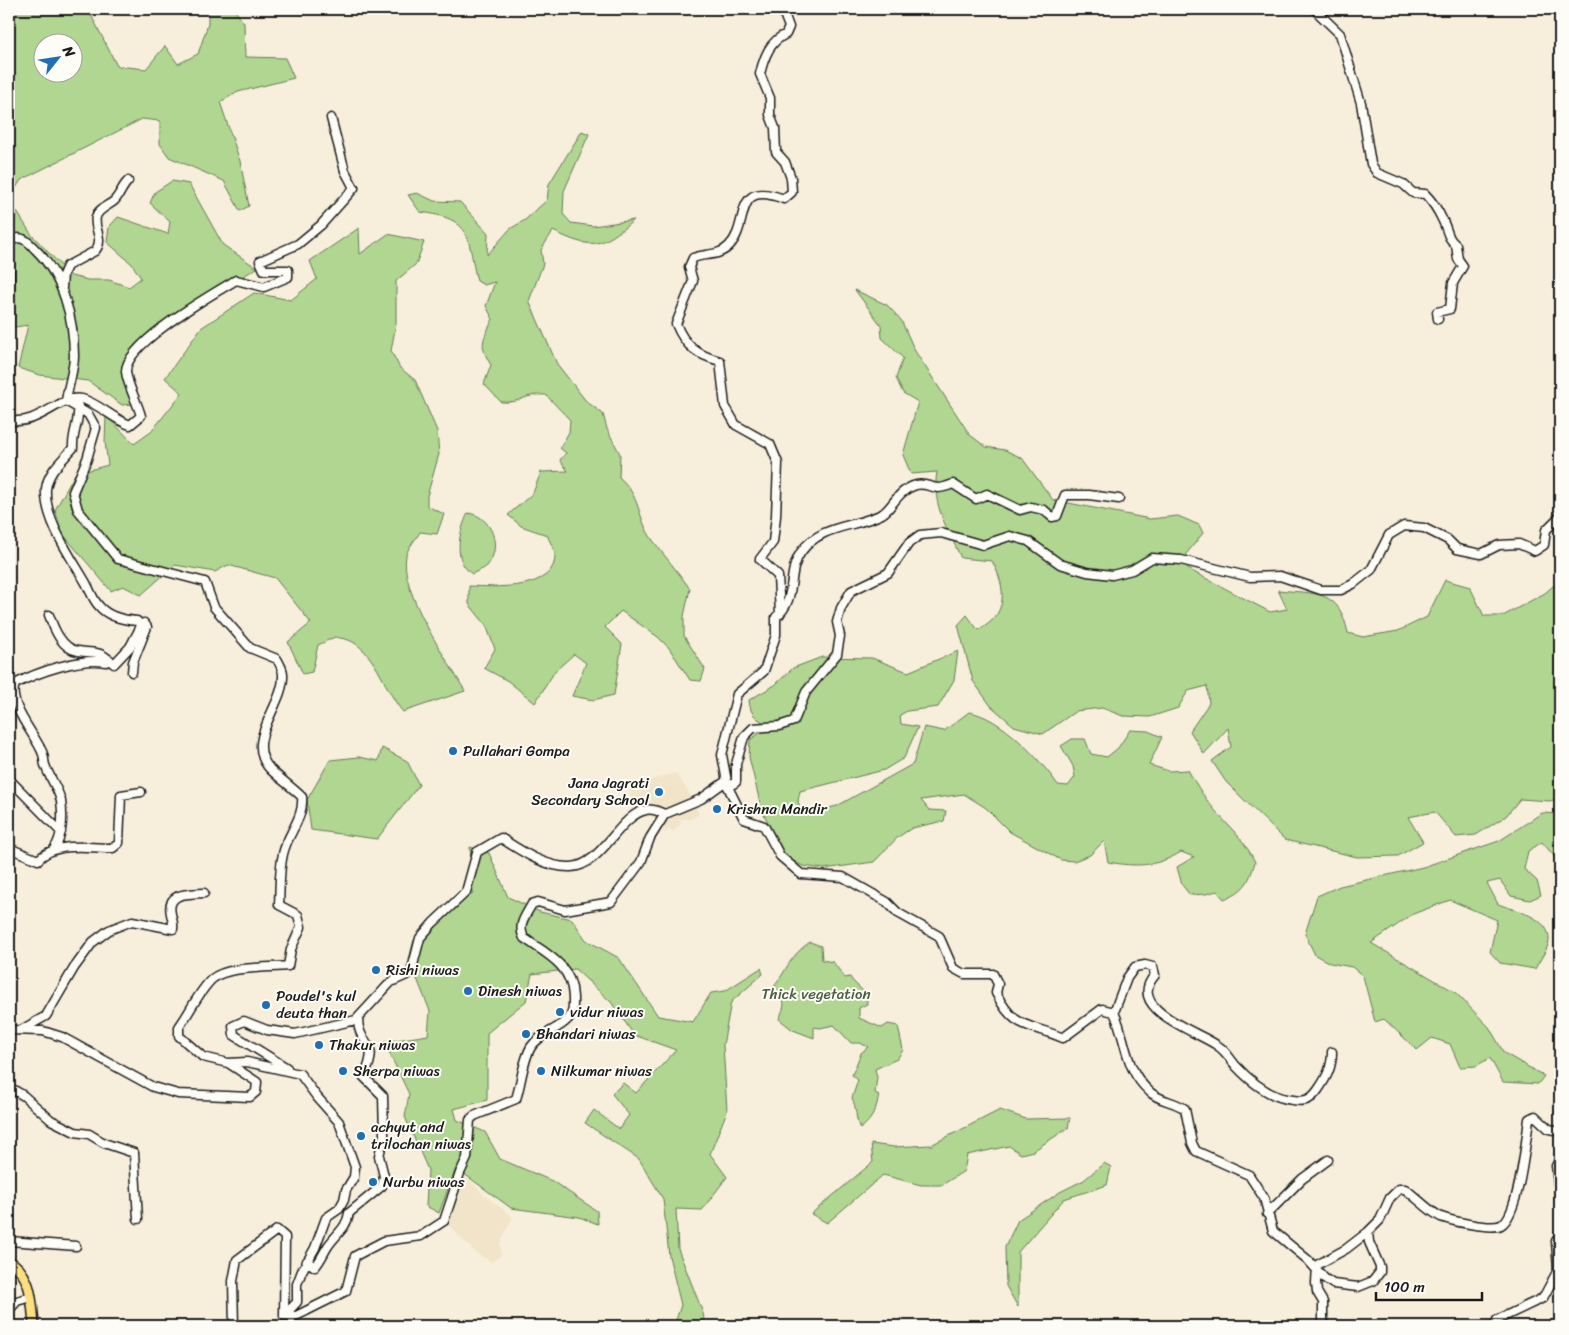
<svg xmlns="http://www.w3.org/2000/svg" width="1569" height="1335" font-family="Sriracha,sans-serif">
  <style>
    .built { fill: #f2e4c9 }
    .green { fill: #b0d691; stroke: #667956; fill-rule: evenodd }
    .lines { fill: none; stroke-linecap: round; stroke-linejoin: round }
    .minor-casing { stroke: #1c1c1c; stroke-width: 11 }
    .major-casing { stroke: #1c1c1c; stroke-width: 12 }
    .minor { stroke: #fdfcf7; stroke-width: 8 }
    .major { stroke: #fddf80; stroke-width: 9 }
    .poi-dot { fill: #1f6fb2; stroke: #fdfcf7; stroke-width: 2 }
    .labels { text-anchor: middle; stroke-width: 4; stroke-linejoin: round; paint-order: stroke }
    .poi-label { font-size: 15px; fill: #1c1c1c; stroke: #fdfcf7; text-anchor: start }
    .park-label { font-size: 15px; fill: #505d45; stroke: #fdfcf7 }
  </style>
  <rect width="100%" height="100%" fill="#f7eedc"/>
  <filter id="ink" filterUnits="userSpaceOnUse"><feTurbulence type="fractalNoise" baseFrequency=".02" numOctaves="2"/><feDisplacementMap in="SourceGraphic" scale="10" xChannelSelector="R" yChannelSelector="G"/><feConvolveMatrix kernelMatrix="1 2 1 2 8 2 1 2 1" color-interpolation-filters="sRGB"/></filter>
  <g filter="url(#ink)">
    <path class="built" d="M676,773L693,799L673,807H664L648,802L640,807H629L631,785Z
      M696,805L699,815L689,819H679L681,824L673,832L669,828L665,834L664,821L675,813Z
      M461,1177L470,1180L484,1195L513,1217L500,1243L501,1255L492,1262L476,1253L444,1221Z"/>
    <path class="green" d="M9,9H88L117,66L146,69L165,46L178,64L198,54L208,24V9H234L244,23L245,57L285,58L294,78L238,92L220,102L240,161L249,206L240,211L224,181L169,157L160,144V121L142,119L21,180L9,199L31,234L71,276L88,280H109L129,287L141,278L132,264L107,242L109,227L118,217L168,234L170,222L150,203L155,192L172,181L189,184L223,245L257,268L185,310L145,345L128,372L135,404L122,405L88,381L40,375L18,368L28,325L9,328ZM42,42H72V72H42Z
      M582,131L589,134L564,191L563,214L571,223L593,226L634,220C601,248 592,250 553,231L541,250L543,264L529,301L557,364L586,401L603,414L607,429L620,454L619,477C641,496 637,518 652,539C664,556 678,571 690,589L684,616V636L705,669L701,681L690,680L669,648L658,637L621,611L605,627L622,644L614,695L593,700L572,696L586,663L574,654L555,671L535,703L508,681L484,668L495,649L486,625L469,604V586C492,587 558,592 555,553C554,548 549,540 547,535L521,526L508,515L533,493L541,472L568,471L560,460L566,453L560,448L569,432L570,420L546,395C524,393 522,404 501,402L484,384L491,365C478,344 483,340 493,319L486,306L495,282L484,285L477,281C466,237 475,219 420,212L408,195L417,193L434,201L460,202L488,233L487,255L510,229L525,220L547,200L549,184Z
      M359,228L360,254L388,234L424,242L416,264L396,281V324L391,351L400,368L415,380L437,431L439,454L427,496V506L444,514L437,534L420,532C416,539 408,548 406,555C399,592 447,659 465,691L403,712C385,691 377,656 353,642C348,639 340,638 335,637L318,645L312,672L303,674L288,642L311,623L275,578L228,565L215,572L175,565L141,595L123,586L111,591L62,533L55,510L75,474L108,465L105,442L106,415L134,444L151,432L182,393L165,378L201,328L254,293L291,300L317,279L310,261Z
      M855,290L887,305L901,320L915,351L970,435L986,447L1005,450L1022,458L1053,500L1150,519L1178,516L1199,525L1203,533L1187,553L1188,569L1270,612L1287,609L1278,590C1317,594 1339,589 1348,633L1363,637L1398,631L1427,617L1445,580L1470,587L1484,616H1503L1545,593L1560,580V798L1550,801L1520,799L1506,816L1476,835L1456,837L1435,812L1408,817L1423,842L1398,856L1357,857L1285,840L1226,782L1212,761L1231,747L1228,728L1204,754L1190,731L1209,703L1207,686L1188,691L1178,708L1150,717L1123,716L1102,708L1076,711L1043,734L1014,726L991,706L973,681L958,625L967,615L978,630C1008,616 1007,588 992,561L961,558C948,529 931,505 937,472L911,474L903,455L918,402L903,393L896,378L903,358L882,338L881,325Z
      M468,513C492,516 503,547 487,566C484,569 477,571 472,574C452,560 459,532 468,513Z
      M958,651L954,680L938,707L907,711L900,715L901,724L918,727L904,758L884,770L800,791L798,801L802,815L837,806L913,764L924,727L944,731L969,712C1001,717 1040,759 1058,785L1068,786L1075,777L1073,766L1061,746L1072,739H1085L1091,754L1107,757L1118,748L1130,730L1148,731L1162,737L1149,765L1169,771L1188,770C1197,786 1207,802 1220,816C1235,833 1245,841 1255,862C1249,883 1244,891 1224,899L1217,891L1206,894L1190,895L1182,885L1177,867L1194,857L1181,852C1157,867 1135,867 1108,862L1104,841L1090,855L1074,861L1061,860L1010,832L986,808L964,794L921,800L929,810L946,811L944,821L912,828L898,837L874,862L824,869L803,866L787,858L762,811L749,757L750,740L761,732L774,730L773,726C758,721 750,716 749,700L775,685L793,668L822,657L872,658L908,672Z
      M382,748L407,761L419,785L377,839L311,830L307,800L330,760L359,757L378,761Z
      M1542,813L1560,814V874L1557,872L1554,856L1542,842L1528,851L1524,869L1537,881L1541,895L1530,900L1511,896L1500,880L1487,883L1498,904C1514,910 1551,917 1549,941C1548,949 1539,961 1535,969L1500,963L1490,952L1497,920L1450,900L1413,914L1371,943L1455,992L1489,1027L1504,1053L1544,1076L1538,1084L1503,1082L1490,1058L1476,1066L1460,1067L1450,1044L1432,1038L1417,1050L1384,1019L1375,1022L1363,976L1352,967L1330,963L1315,955L1305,934L1317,896L1340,886L1423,867L1499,841Z
      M470,847L489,853L508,897L540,912L572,919L586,940L619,958L658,1016L693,1022L711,993L725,991L761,968L763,974L731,1002L723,1045L727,1111L710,1154L727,1177L702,1210L676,1209L678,1249L703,1313L705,1326H674L681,1305L669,1256L663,1199L639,1159L585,1123L594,1110L619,1129L629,1115L612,1094L623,1083L636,1093L676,1050L634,1035L611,1002L575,969L532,974L526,1001L487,1033V1100L454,1109L457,1120L485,1132L500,1159L552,1181L597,1211L598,1224L579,1217L511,1208L456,1168L439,1213L426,1206L428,1170L405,1117L409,1094L384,1042L428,1035L430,1011L409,959L414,940L439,911L473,894Z
      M810,942L821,946L822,960L833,962L845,978L850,977C856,988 868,989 867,1004L859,1008V1018L882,1028L888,1024L898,1026L903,1050L897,1059L875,1069L877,1077L875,1093L879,1095C876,1110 873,1119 860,1129C855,1118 857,1108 852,1098L858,1080L852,1075L861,1053L868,1047L860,1043H851L834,1025L820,1028L814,1027V1038L793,1030L779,1019C787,1001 785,1002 774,987C788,968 789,957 810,942Z
      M1000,1110L1026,1119L1070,1118L1068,1128L1033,1151L1021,1154L1009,1146L967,1155L964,1171L942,1185H921L883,1175L827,1223L811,1214L873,1162L871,1144L894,1147L931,1145Z
      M1104,1163L1111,1167L1107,1185L1064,1199L1018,1252V1307L1006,1286L1005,1247L1018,1220L1060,1192L1084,1180Z"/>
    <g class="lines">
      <g class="minor-casing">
        <path id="minor" d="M1314,9L1340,34L1361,103L1371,164L1377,173L1403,184L1413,193L1425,194C1433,202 1438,210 1443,221C1448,231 1447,238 1456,245L1458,259L1463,266L1453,283L1450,309L1437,312L1438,319
          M9,242L17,238C26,238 30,244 36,250C63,276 74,319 74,356C74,370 68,386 66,401
          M9,272V286
          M62,288L63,275L67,266L95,251C105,239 93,229 96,217C98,209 108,206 114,201C120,195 122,187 128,181
          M66,401L88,414L96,428L87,459L73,492L78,510L118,559L205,582L214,607L250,648L277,659C279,663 283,669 283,674C285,705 243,740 270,769C280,779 292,787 302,797C304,819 288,832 283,854C279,870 280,888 279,905L298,915L301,927L291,949L288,966C269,968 226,966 212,979C199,991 190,1012 179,1027V1036L203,1057L228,1063L247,1062L300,1074L317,1097L339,1122L355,1167L354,1177L346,1190L344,1200L339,1209L326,1218L315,1248L302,1271L297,1284V1302L284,1316
          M9,420C38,427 61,394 82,399C98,403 113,419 130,425L141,416C137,401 128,387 126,372C124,344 213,294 236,280L264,287L288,277V270H264L260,261L298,244L321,225L354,188L345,171L331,118
          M1119,499L1089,495H1065L1057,516L1052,517L1044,510L1031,507L1020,510L987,494L976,499L953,484C948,486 942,488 938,488C929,487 925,483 916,485C896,491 893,508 882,514C854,528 821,524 801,552C786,573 798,600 776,617V635L764,671L737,694L722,755L728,787L744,819L764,826L780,856L801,874L843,877L887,902L898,913L939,936L953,968L964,974H993L998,984L996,993C1015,1031 1029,1023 1063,1038L1102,1009L1114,1012C1127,1041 1124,1069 1150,1092C1159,1101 1174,1101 1185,1109L1192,1143L1196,1151L1249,1175L1264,1198L1273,1231L1308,1260L1324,1278L1333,1284L1358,1287L1373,1281L1380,1272V1267L1369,1242L1368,1232L1380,1220L1390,1198L1399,1189H1405C1416,1197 1430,1212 1441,1217C1452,1221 1491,1230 1501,1225C1519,1215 1526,1140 1529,1119L1535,1116L1549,1129L1560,1131
          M780,614L778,576L760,559L773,542L776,516L778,463L770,444L736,425L725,406L720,361C697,355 685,346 676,324L693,281L689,267L693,258C705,253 718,257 729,246C751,224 731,179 784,199L792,192L791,178L785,162L776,152L775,128L770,115V98L760,74C764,57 770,41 786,34L789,27L782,9
          M49,615C54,629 62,649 78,651C96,654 98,649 114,664L130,647L141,626L137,621C124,620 108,617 99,606C93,600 90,590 86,583C71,557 44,520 46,489C48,471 62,461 73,448C72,433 80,421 78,406
          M132,672L133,662L147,627L144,623L141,626
          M9,779L61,832
          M728,787L736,782V764L744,737L753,728L779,726L794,721L806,692L837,654L840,636L837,622L841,608L851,591L888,573L909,543L920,535L941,533L983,545L1010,536L1028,541L1060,564L1087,572L1112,575L1132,570L1152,558L1181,560L1250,577L1280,576L1321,590H1341L1353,584L1371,570L1389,535L1404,526L1424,528L1448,540L1457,549L1481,554L1499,545L1519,544L1535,551L1544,545L1546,530L1560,516
          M9,848L38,860C55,841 89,848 113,848L119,843L121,795L141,792
          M54,849C63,837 63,815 61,801C58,788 49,777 45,765C44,762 44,757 43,754C36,735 7,705 15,684C38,672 81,657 106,662L110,660
          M1114,1012L1127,978L1135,967L1145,965L1153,967L1155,975C1124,1010 1200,1032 1218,1046C1226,1051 1230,1059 1236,1066C1251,1082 1270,1098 1293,1100C1305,1102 1311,1100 1318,1090C1327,1077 1332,1067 1332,1052
          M23,1029L46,1016L74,968L93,942L109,930L132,921L173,929C174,924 172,919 171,914C166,892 188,894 204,893
          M9,1030L43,1031L62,1037L153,1087L178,1094L250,1097L256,1092L257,1082L228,1063
          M287,1068L234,1035L233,1026L244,1021L267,1030L295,1034L356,1020L391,982L411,973L420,938L433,923L466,892L477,852L501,838C521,851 546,868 571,867C602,866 619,815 646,810C653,808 659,812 665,814
          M9,1090H14L24,1096L51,1120L75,1132L89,1134L104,1143L134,1153L138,1219
          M1560,1159L1556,1166L1560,1201
          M1267,1214L1302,1179L1328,1160
          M9,1241L76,1246
          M307,1261L315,1267C321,1260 323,1254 328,1246C336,1234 347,1228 349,1213L382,1186L384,1176L379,1156L384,1135L383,1096L364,1077C382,1038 358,1049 358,1018
          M9,1310L17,1301L31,1297
          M284,1316H296L346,1291L355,1256L384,1241L421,1236L444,1221L460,1173L467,1158L470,1120L474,1116L516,1099C521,1084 523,1060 531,1047C540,1033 557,1031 568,1019C574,1013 573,1006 573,997C572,965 547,954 524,938C517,925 526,915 532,904L538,902L565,910L611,902L641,862L650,838L665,814L701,799L726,781
          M234,1326L233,1281L237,1260L277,1230L285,1237L284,1316
          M1323,1326V1302L1317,1292L1316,1283L1317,1265L1346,1249L1368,1232
          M1495,1326L1497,1320L1543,1298L1558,1270L1556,1241L1560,1236"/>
      </g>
      <g class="major-casing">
        <path id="major" d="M9,1261C32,1274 32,1302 34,1326"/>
      </g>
      <use href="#minor" class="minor"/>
      <use href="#major" class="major"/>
    </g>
  </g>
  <g class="poi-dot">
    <circle cx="453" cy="751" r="5"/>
    <circle cx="659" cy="792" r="5"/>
    <circle cx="717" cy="809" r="5"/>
    <circle cx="376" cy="970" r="5"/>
    <circle cx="468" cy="991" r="5"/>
    <circle cx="266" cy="1005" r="5"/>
    <circle cx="560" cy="1012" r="5"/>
    <circle cx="526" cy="1034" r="5"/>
    <circle cx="319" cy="1045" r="5"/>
    <circle cx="343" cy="1071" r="5"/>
    <circle cx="541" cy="1071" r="5"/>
    <circle cx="361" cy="1136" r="5"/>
    <circle cx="373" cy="1182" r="5"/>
  </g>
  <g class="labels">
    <g class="poi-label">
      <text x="463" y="756">Pullahari Gompa</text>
      <text x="649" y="788" text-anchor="end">Jana Jagrati<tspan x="649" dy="17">Secondary School</tspan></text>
      <text x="727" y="814">Krishna Mandir</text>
      <text x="386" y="975">Rishi niwas</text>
      <text x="478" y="996">Dinesh niwas</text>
      <text x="276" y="1001">Poudel's kul<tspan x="276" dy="17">deuta than</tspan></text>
      <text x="570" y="1017">vidur niwas</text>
      <text x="536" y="1039">Bhandari niwas</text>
      <text x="329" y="1050">Thakur niwas</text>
      <text x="353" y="1076">Sherpa niwas</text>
      <text x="551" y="1076">Nilkumar niwas</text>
      <text x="371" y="1132">achyut and<tspan x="371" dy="17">trilochan niwas</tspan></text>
      <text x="383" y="1187">Nurbu niwas</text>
    </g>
    <g class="park-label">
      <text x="816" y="999">Thick vegetation</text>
    </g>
  </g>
  <rect width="1569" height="1335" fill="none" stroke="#fdfcf7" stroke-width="30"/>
  <rect x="15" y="15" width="1539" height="1305" fill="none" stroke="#1c1c1c" stroke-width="2" filter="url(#ink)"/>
  <g transform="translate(58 58) rotate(60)"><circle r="24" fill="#fdfcf7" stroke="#a3a29f"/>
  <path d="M0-4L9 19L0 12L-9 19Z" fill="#1f6fb2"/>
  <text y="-8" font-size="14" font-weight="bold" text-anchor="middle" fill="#1c1c1c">N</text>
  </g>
  <path d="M1376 1292v8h106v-8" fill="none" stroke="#1c1c1c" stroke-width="2.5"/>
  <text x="1384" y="1292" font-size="15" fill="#1c1c1c" stroke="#fdfcf7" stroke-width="4" paint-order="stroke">100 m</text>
</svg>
